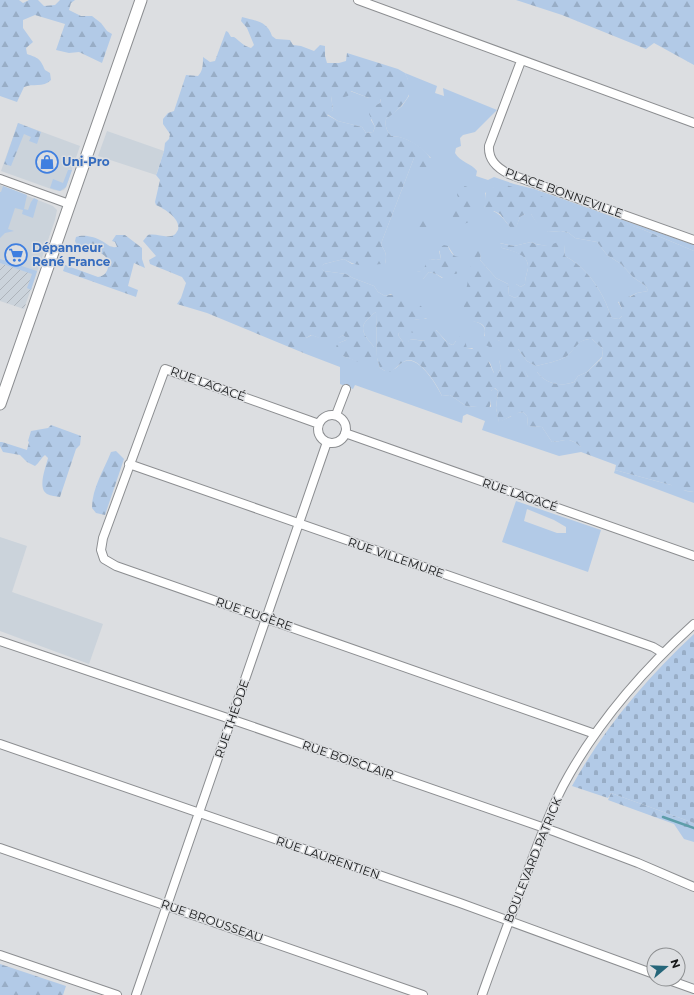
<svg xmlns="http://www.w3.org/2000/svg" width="694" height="995" font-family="Montserrat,sans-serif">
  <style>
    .built { fill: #cbd3db }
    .industrial { fill: url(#industrial-furrows) }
    .grass { fill: #b2cae7; fill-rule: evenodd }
    .forest { fill: url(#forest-firs); fill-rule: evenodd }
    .cemetery { fill: url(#cemetery-stones) }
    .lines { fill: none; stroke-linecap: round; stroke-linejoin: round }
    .stream { stroke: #5d9da9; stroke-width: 2.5 }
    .minor-casing { stroke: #8c8e91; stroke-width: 10 }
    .major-casing { stroke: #8c8e91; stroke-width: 13 }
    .minor { stroke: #fff; stroke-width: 8 }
    .major { stroke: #fff; stroke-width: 11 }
    .labels { text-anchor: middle; stroke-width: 3; stroke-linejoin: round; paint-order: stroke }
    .shop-label { font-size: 12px; font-weight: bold; fill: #366cbe; stroke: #dcdee1; text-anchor: start }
    .street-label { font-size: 12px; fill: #171819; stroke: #dcdee1 }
  </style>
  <defs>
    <pattern id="industrial-furrows" width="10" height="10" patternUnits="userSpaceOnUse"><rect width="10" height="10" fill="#cbd3db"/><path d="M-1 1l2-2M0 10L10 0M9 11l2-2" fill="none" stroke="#aeb4bb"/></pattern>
    <pattern id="forest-firs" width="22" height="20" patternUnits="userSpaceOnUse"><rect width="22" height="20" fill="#b2cae7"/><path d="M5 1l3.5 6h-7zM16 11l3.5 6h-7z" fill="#98adc6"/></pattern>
    <pattern id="cemetery-stones" width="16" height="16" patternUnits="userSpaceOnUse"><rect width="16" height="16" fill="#b2cae7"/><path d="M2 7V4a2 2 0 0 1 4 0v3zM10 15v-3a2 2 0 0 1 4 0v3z" fill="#98adc6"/></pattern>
  </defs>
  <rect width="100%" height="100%" fill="#dcdee1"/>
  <path class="built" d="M18,123L80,146L66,187L64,190L60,191L54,190L1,171Z
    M107,131L164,151L156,175L98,156Z
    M0,185L53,206L57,210L55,220L36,275L0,263Z
    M0,537L27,546L12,592L103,624L89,664L0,631Z"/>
  <path class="industrial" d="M0,263L36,275L24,309L0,301Z"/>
  <path class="grass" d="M405,73L437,86L435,93L444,96L443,88L497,110L475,132L463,135L460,138L461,146L456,148L455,153C460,162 471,163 477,171L476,176L488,180L494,177L514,184L534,189L694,245V251L639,228L494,187L485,193L486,203L484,208C498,212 501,215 510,227H516L520,217L525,214H531L537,223L548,232L561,231L569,233L575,238L597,242L607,255L621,264L634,278L646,286L648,291L637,293L618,302L622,309V316L619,319L612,318C609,312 607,304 603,297C595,281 581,264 565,256L564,245C552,245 541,247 531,242L514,246L500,243L502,248C513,251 529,254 528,268C527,274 525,277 525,284L521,287L516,284L518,296L515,298L509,295L508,284L496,278L480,260L481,251L469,320C479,322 488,325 484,336L498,340L518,349L527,361L536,366C544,364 560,361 567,356C576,348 577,339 592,339L603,349L602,357L587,372L578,376L574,382C560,387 546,384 537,372L528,377C521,361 516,363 499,360L501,368L498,373H494L490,363L472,348L467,349L456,341L453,345L448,343L436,330L425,335L426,341L410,339L408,342H403L398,335L404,325L414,326V320L420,319H427L391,294L385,296L378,292L374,286L353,278L346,274L324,271L320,267L324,264L344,259L352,264H385C387,255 386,252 381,245L382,241L414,158H431C421,147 406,136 391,136C386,130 385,126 386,119L402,106L409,96L408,80ZM448,246L455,257L456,274H447L442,278L436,274L429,272L423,279L417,272L423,271L430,259L436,260L441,259L439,251Z
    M350,91L369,98H381L380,103L374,107L371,120L375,127L373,132L366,133L362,127L338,121L327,114L333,110L331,96Z
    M68,170H72L66,187L60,191L50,188L53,179L63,183Z
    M3,186L27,195L24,209L28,210L31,202L34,198L38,200L33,218L22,214L23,210L15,208L8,229L14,231L5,233L0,238V192H1Z
    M0,259L37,271L31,290L27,288L32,274L0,263Z
    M376,312L377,358L380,368L385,371C388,371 394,370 396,368C400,365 401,362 406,361C420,357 437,386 442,396L450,395L466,406L477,407H491V391L494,388L498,391L496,408L499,422L518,413L523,412L527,416L528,426L542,427L552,442C566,441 568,436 581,447V452L559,456L482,430L485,421L467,414L463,416L462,423L355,385L353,389L340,384V367L306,354V338L312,335C320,339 336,341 343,335L348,338L346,340L339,343L343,356L363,363L374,347C368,339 358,331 366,321C370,317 372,314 376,312Z
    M615,470L671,485L686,491L694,492V503L614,473Z
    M516,501L601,530L588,572L502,542ZM527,509L554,520L566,527V533H557L524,521Z"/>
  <path class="forest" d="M0,0H19L23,3L29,0H38L44,6L55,5L60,0H75L71,3L69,10L81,16H92L101,23L107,31L112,34L102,63L79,52L69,53L56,50L65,24L35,15L23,20V28L33,42L26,48L27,54C38,58 40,58 45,70L50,73L51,80C43,88 33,83 24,87L17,102L0,96Z
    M516,0H694V65L654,43L646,49L562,15Z
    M242,17C256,21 267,21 272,36L276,39L290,40L293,45L301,46L314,51L320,45L325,46V56L327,63H339L346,61L347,53L398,69L405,73C407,77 410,83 410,88C412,98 394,114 386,119C385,126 386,130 391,136C407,136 428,149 433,164L430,170L424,172L421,171L414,158L382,241L381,245C386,252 387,255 385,264C367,264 360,269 344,259L324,264L321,267L324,271L346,274L353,278L374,286L378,292L385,296C400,291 422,303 430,316C426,320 419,319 414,320V333L410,332L405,326L404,331L399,333L398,335L403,342H408L409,339L425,341L423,330L425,327C441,327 440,341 453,345L460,336L465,339L467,349C483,347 488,360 494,373H498L501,368L499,360L502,357L513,360L523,366L528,377L531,371L537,372C546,384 560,387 574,382L578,376L587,372L602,358L603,349L592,339C577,339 576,349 567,356C560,361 544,364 536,366L527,361L518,349H512L498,340L491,348L484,344C485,328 489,323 469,321L463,314L465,296L475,243L481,251L480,260L496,278L508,284L509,295L515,298L518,296L514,292L516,284L521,287L525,284C525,277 527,274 528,268C529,254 512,251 502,248L499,243L514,246L531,242C541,247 550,246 560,241L564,245L565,256C581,264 595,281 603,297C607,304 609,312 612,318L619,319L622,316V309L616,296L619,291L623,290L630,297L637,293L648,291L646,286L634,278L621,264L607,255L597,242L575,238L569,233L561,231L548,232L540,229L531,214H525L520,217L516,228L510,227L500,214L494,211L490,215L485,213L484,208C486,201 484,194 488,188L494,187L497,182L639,228L694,251V492L675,489L671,485L615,470L616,465L581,452V447C568,436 566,441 552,442L542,427L528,426L527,416L523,412L518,413L515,418L511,416L499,423L496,408L498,391L495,388L491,391C491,401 492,409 483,414L477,407L466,406L450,395L442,396C438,386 421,359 408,360C401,361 396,369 390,372L385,371L380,368L377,358L376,312C372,314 370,317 366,321C358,331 368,339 374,347L373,359L368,363L363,364L343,356L336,346L339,343L346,340L347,338L343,335C329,345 325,340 311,335L306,338V354L207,313L177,304L181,298L186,283L182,277L150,264L149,260L156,256L143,241L148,235C157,233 166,239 174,235C176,234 177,231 178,230C181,219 165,209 156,205L155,202L160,180L156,175L157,173L164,151L165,143L169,139L170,134L163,124V119L168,113L174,111L186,75L198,76C203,71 203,64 203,57L210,62L215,61L226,31L228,32L231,37H234C240,41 243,46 251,48L254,45L247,28L241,21ZM351,91L369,98L381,99L380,103L369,109V114L375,127L373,132L366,133L362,127L338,121L327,115L333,110L331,96L341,98L348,96Z
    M18,123L41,132L37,144L29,141L31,137L24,134L11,166L4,164Z
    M465,186L470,188L475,202L472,221L461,225L452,216V211L458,206L460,201L457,195L459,189Z
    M420,219L428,223L432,227L431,233L427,234L416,228L417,222Z
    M116,235H125L142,248V259L145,268L134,263L128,286L138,290L136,297L63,271L65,265L98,277C104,276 108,272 108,266C109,250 90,250 77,246L75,241L76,237C84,234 95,237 102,241C107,244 110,248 117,247L115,242L112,241Z
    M444,245L448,246C450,251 453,257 459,257L463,263L462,270L456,274H448L450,279L447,280L436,274L429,272L423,279L418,281L416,276L417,272C427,270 423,268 427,261L430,259L436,260L441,259L439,248Z
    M51,425L81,436L80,445L76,449L60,497C56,496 51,496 47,494C37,488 46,467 48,458L45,455C41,458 39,463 35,466L27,462L20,455L3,452L0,446V442H2L27,450L29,442L28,441L31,431L48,428Z
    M116,451L124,459L105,515L96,513L92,508C92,488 104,470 111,452Z
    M611,793L694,823V842L684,839L674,824L608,800Z
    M0,964L66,986L63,995H0Z"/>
  <path class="cemetery" d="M694,634V823L611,793L608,798L572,786C604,728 646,679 694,634Z"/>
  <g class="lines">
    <path class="stream" d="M663,817L694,828"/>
    <g class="minor-casing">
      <path id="minor" d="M358,0L694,123
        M521,61L489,146C488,160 497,168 509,174L694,240
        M0,179L69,204
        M336,415L346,389
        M318 429a14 14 0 1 1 28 0a14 14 0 1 1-28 0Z
        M319,424L165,369L103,538L101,550L104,559L116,566L595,734
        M345,433L694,556
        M129,464L653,647L663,653
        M0,641L245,724L556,832L638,863L694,887
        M0,744L460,903L654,974
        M0,848L423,995
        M0,955L117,995
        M666,979L694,989
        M136,995L327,442
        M482,995C495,958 509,921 523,884C535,851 547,817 563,786C596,724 642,671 694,624"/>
    </g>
    <g class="major-casing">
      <path id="major" d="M0,404L141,0"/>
    </g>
    <use href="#minor" class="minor"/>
    <use href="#major" class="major"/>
  </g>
  <defs>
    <g id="shop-ring" transform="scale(1.15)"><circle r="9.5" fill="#dcdee1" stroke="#3f7fe0" stroke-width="1.5"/><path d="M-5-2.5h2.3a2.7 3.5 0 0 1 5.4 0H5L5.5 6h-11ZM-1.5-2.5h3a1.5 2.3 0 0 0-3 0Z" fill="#3f7fe0"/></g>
    <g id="supermarket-ring" transform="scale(1.15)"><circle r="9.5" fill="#dcdee1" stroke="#3f7fe0" stroke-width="1.5"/><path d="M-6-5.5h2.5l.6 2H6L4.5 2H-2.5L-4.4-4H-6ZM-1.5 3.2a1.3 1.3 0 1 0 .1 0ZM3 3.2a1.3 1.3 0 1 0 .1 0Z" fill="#3f7fe0"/></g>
  </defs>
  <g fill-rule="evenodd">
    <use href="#shop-ring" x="47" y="162"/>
    <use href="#supermarket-ring" x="16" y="255"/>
  </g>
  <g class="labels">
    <g class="shop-label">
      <text x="62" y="166">Uni-Pro</text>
      <text x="32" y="252">Dépanneur<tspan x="32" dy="14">René France</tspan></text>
    </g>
    <g class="street-label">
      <text transform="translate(564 193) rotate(20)" y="4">PLACE BONNEVILLE</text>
      <text transform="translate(208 384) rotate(20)" y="4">RUE LAGACÉ</text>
      <text transform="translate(520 495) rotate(19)" y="4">RUE LAGACÉ</text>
      <text transform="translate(396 558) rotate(19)" y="4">RUE VILLEMURE</text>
      <text transform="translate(254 614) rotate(19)" y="4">RUE FUGÈRE</text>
      <text transform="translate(232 719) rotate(-71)" y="4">RUE THÉODE</text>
      <text transform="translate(348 760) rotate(19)" y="4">RUE BOISCLAIR</text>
      <text transform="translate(328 858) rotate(19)" y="4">RUE LAURENTIEN</text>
      <text transform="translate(533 860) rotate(-68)" y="4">BOULEVARD PATRICK</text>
      <text transform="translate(212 921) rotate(19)" y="4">RUE BROUSSEAU</text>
    </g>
  </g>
  <g transform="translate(666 967) rotate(71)"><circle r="19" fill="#dcdee1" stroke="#8d8f91"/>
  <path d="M0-3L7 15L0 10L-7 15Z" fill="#25667a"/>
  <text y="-6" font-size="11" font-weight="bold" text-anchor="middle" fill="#171819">N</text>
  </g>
</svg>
